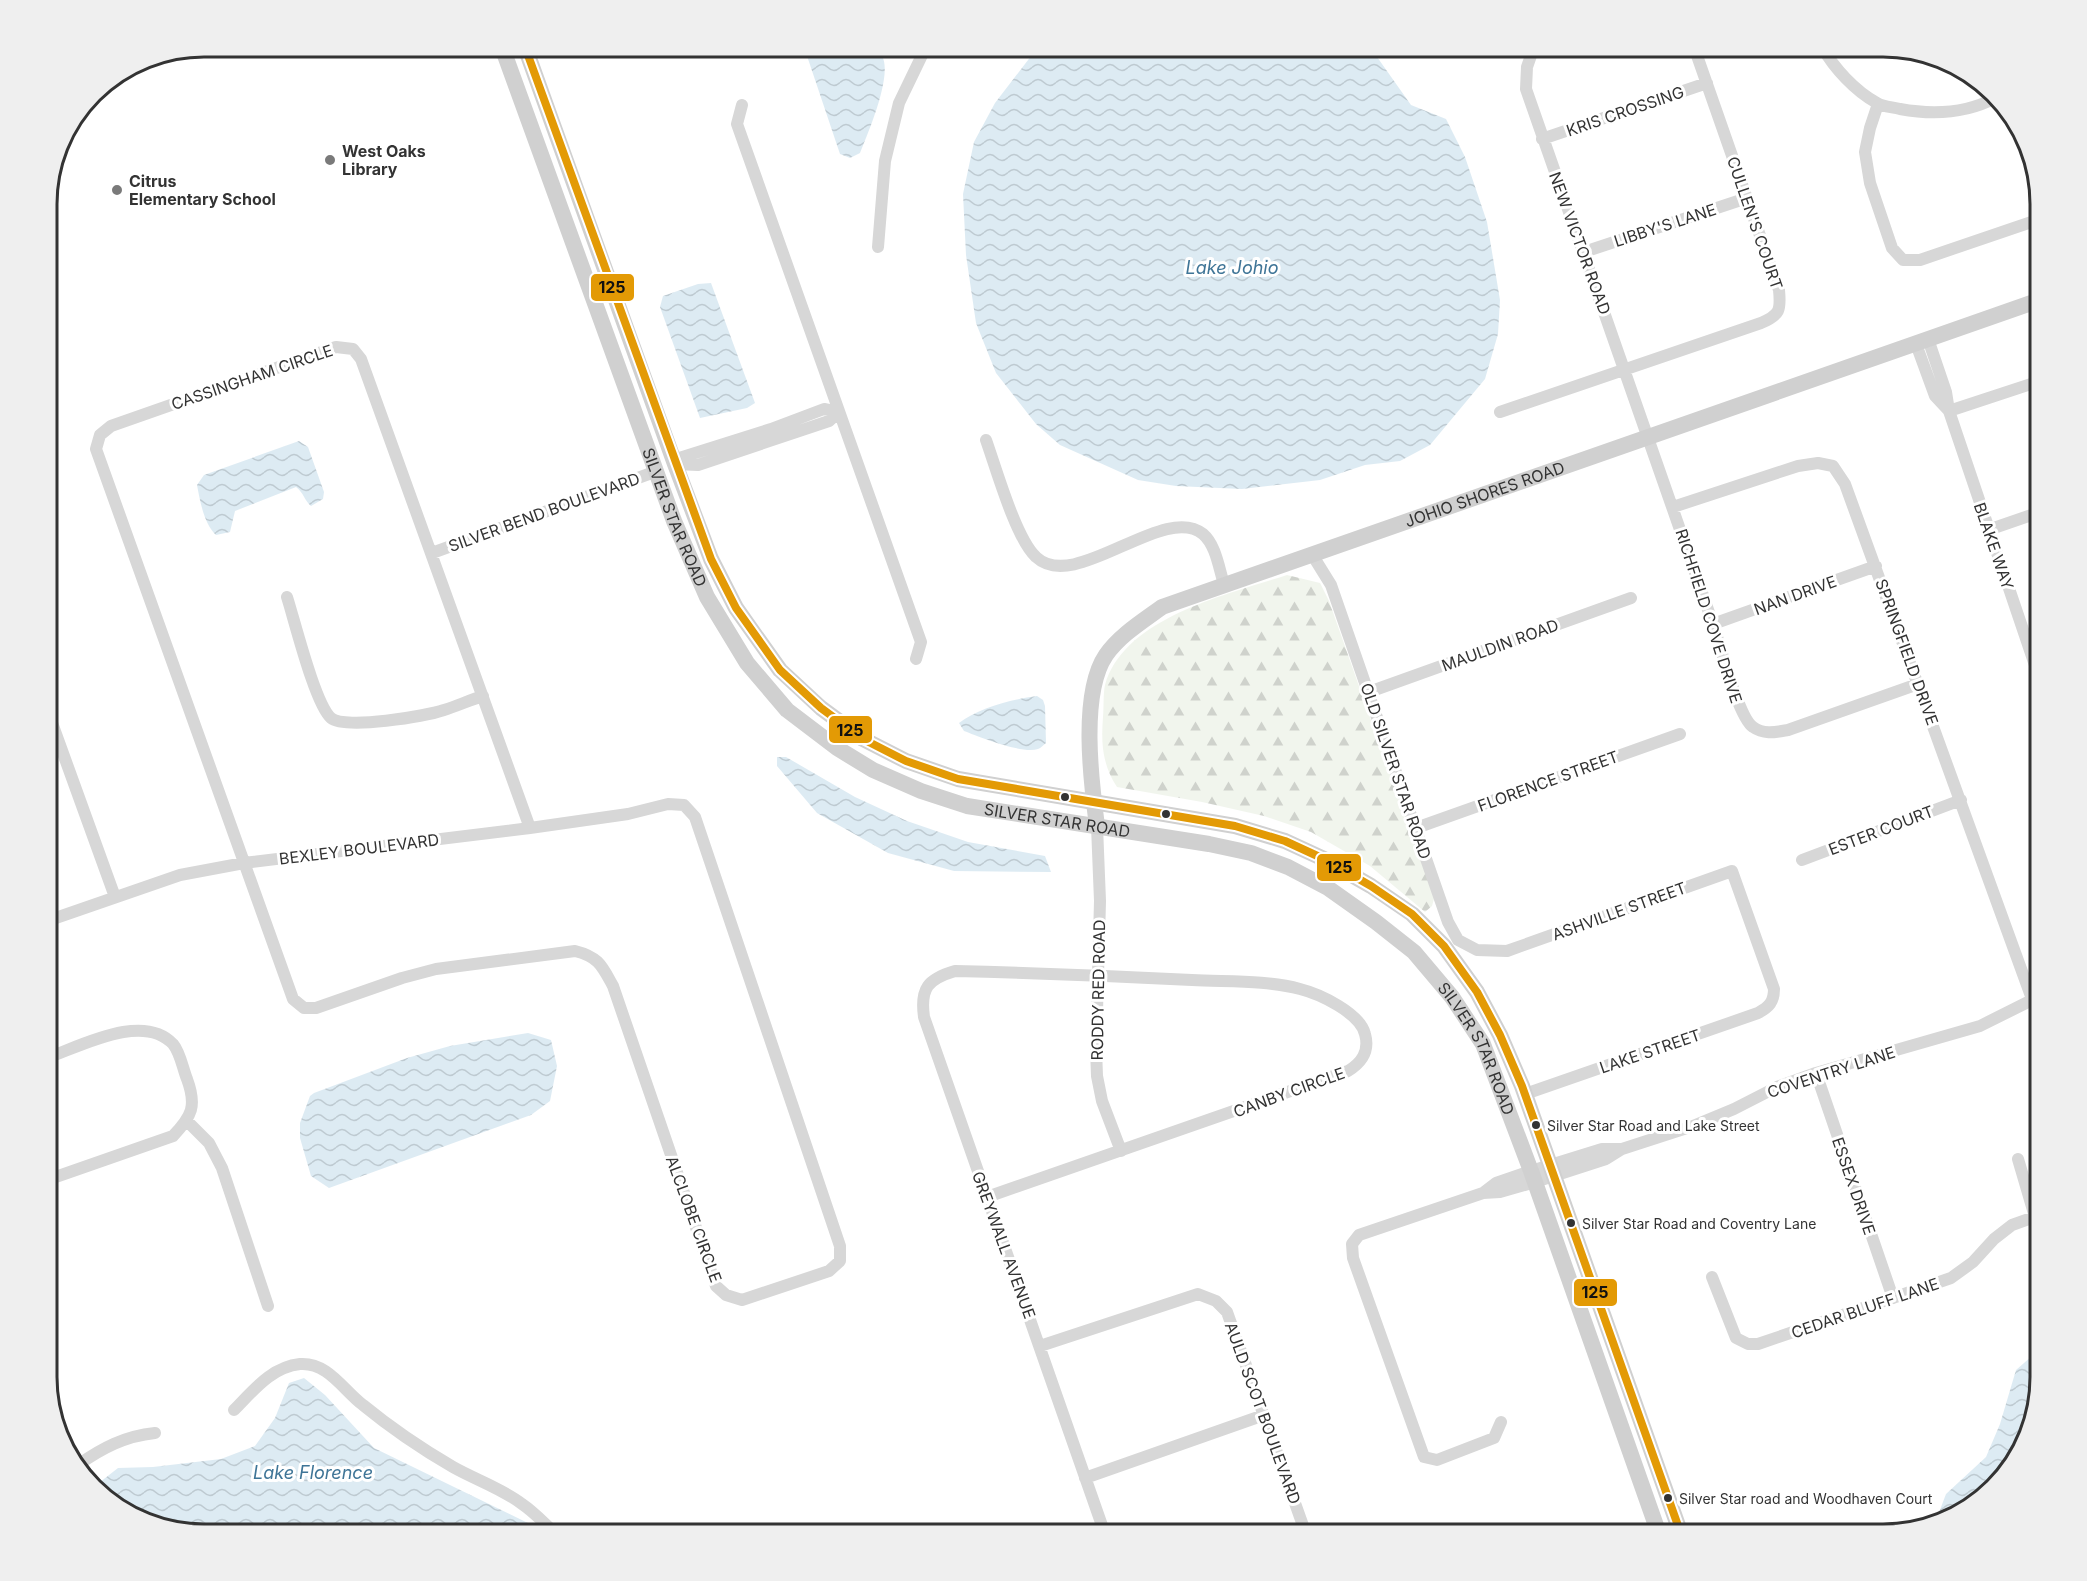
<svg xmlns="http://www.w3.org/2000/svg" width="2087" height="1581" font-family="Inter,sans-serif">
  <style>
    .forest { fill: url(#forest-firs) }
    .water { fill: url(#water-waves) }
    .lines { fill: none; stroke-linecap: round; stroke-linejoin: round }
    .street { stroke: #d7d7d7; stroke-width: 12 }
    .secondary { stroke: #d0d0d0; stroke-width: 16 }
    .bus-1-casing { stroke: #fff; stroke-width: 12 }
    .bus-1 { stroke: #e39a05; stroke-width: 8 }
    .poi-dot { fill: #7a7a7a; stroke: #fff; stroke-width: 2 }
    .bus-dot { fill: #333; stroke: #fff; stroke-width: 2 }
    .labels { text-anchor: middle; stroke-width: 6; stroke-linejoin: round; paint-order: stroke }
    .bus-label { font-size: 14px; fill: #333; stroke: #fff; text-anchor: start }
    .street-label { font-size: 16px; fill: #333; stroke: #fff }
    .poi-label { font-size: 16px; font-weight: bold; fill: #333; stroke: #fff; text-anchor: start }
    .water-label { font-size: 18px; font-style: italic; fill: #3f7597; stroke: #fff }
    .rim { fill: none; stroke: #333; stroke-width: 3 }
    .line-badge { stroke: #fff; stroke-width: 2 }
    .pale-badge-label { font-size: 16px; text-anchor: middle; font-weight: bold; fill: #111 }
  </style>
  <defs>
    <pattern id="forest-firs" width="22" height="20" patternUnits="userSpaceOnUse" patternTransform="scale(1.5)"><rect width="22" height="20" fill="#f1f5ed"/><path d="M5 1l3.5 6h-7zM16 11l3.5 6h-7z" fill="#cfd2cc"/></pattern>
    <pattern id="water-waves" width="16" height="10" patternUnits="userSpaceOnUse" patternTransform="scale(1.5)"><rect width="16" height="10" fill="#ddebf3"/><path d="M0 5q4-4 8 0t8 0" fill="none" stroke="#becad1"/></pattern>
  </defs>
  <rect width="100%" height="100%" fill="#fff"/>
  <path class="forest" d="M1287,575L1320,583L1329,601L1402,808L1435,895L1432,906L1425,912L1370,866L1311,832L1264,816L1202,802L1117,787C1102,764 1101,743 1103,717C1104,707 1103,694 1105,685C1124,617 1229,594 1287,575Z"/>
  <path class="water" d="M804,47H871C874,49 880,53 882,56C893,75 868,133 860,153L850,158L840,154Z
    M1038,47H1370L1411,105L1446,119L1465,157L1487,222L1500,300L1498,334L1485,379L1430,445L1400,461L1365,465L1320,480L1242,489L1176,486L1138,480L1060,445L1036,424L996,373L976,323L966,255L963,194L974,142L995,103Z
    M711,283L755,403L747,408L700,418L660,307L663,296L698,284Z
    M299,441L308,447L324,492L323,499L311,506C304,500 304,493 296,487L235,511L230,532L216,535C204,524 200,501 197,485L204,475Z
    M1037,696L1043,700L1045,706L1046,743C1043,745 1041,748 1038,749C1021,754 980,737 964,731L959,723C978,708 1013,699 1037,696Z
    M777,757H786L855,797L907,821L968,842L1045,856L1051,872L954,871L888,853L817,813L777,766Z
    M528,1033L551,1040L557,1066L550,1101L531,1115L329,1188L311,1176L300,1138V1123L310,1096L314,1093L407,1058L450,1046Z
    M2040,1349V1378L2032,1428L2008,1473L1953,1518L1935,1523L1946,1494L1986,1457L2000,1424L2016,1370Z
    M304,1378L325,1395L374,1448L532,1525L540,1534H203L153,1526L108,1502L95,1486L118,1468L153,1467L221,1459L255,1446L275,1418L289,1383Z"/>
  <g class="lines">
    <path class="street" d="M1534,47L1527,67L1526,89L1713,624C1720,644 1738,717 1753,727C1764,735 1776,732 1788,730L1918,684
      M1822,47C1834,68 1855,91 1877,103C1883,107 1893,107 1900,109C1933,115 1965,114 1995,98
      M1878,104L1870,128L1865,152L1870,183L1892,248L1903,260H1920L2040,219
      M742,105L737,124L921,642L916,659
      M1542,139L1707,83
      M878,247L885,161L899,103L926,47
      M1584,252L1747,198
      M1928,339L1946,392L1949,411L2040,680
      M1916,344L1935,396L1949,411
      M1949,411L2040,381
      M1500,412L1761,323C1780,315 1781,310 1779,290L1694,47
      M986,440C996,468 1016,539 1036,557C1075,594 1164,502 1203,534C1216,545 1219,569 1224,584
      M673,460L771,429L824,409L839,412
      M675,464L698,465L829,421L839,412
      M1673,507L1798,466L1818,463L1833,466L1845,484L2032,999
      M1988,530L2040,512
      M432,553L657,471
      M1313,556L1331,585L1448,922L1458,940L1477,950L1507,951L1732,871L1774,989C1774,1002 1769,1007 1758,1013L1525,1094
      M287,597C295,622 315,704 331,718C345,730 426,716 444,710C457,706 470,700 483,696
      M1713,624L1876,566
      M1369,692L1631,598
      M47,709L115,897
      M1097,826L1100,901L1096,1049L1097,1076L1102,1101L1121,1151
      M1416,828L1680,734
      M1802,860L1961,800
      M47,921L180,875L244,863L530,828L628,814L668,804L684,805L695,817L840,1246V1261L829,1271L742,1300L726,1295L716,1286L613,986C602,966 599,957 575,951L436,969L402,978L316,1008H304L293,999L96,449L100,435L111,426L336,347L353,349L361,359L530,828
      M1816,1073L1893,1298
      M187,1121L209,1143L222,1168L268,1306
      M2018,1159L2035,1217
      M47,1180L173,1136C192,1116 197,1106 187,1079C183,1069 180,1052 173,1044C143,1012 81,1046 47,1058
      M1483,1193L1496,1183L1531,1171L1602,1149H1621
      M987,1197L1348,1071C1361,1063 1370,1052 1365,1034C1360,1013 1320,994 1300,989C1266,980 1227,982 1192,980C1113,976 1034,973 955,971C928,979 920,988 924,1017L1105,1534
      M1712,1277L1736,1338L1748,1344H1758L1951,1278L1973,1262L1994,1239L2012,1225L2040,1215
      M1040,1346L1198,1294L1216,1301L1227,1312L1306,1534
      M234,1410C253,1391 271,1367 300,1364C328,1362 343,1390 363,1405C391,1428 422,1449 453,1467C476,1480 501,1488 522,1504C534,1512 545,1524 556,1534
      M1501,1422L1494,1438L1437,1460L1424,1457L1353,1258L1352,1244L1359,1235L1483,1193L1500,1192L1535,1182L1606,1159L1622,1149L1693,1126L1734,1109L1777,1087L1816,1073L1980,1026L2040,996
      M78,1465C102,1448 125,1436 155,1433
      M1085,1478L1264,1415"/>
    <g class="secondary">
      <path id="s1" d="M502,47L674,521L707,597L747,663L787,710L837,748L873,770L921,791L967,806L1209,844L1251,853L1288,867L1328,888L1376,922L1414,952L1452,997L1483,1044L1531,1171L1659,1534"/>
      <path d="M525,47L675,464L711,559L736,608L780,670L821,708L863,739L906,761L958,779L1235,826L1285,841L1324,859L1371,886L1412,914L1444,946L1477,992L1500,1035L1522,1086L1681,1534"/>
      <path id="s2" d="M1097,826C1091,781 1080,693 1106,655C1120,635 1143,621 1162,607L2040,300"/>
    </g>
    <g class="bus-1-casing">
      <path id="bus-1" d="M525,47L711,559L736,608L780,670L821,708L863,739L906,761L958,779L1235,826L1285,841L1324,859L1371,886L1412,914L1444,946L1477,992L1500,1035L1522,1086L1681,1534"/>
    </g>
    <use href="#bus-1" class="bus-1"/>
  </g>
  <g class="poi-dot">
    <circle cx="330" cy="160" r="6"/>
    <circle cx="117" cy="190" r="6"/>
  </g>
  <g class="bus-dot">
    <circle cx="1065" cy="797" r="5"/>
    <circle cx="1166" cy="814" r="5"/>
    <circle cx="1536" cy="1125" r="5"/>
    <circle cx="1571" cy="1223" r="5"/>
    <circle cx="1668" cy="1498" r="5"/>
  </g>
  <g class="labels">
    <g class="bus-label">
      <text x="1547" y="1131">Silver Star Road and Lake Street</text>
      <text x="1582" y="1229">Silver Star Road and Coventry Lane</text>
      <text x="1679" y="1504">Silver Star road and Woodhaven Court</text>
    </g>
    <g class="street-label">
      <text transform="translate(1625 111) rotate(-19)" y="6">KRIS CROSSING</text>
      <text transform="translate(1755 223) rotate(71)" y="6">CULLEN'S COURT</text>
      <text transform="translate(1665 225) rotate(-18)" y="6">LIBBY'S LANE</text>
      <text transform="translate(1580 243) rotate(70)" y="6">NEW VICTOR ROAD</text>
      <text transform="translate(252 377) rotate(-19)" y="6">CASSINGHAM CIRCLE</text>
      <text dy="6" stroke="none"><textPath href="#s2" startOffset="590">JOHIO SHORES ROAD</textPath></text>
      <text transform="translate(544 512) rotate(-20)" y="6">SILVER BEND BOULEVARD</text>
      <text dy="6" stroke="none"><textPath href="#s1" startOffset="501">SILVER STAR ROAD</textPath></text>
      <text transform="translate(1994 546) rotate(71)" y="6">BLAKE WAY</text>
      <text transform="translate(1795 595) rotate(-20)" y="6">NAN DRIVE</text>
      <text transform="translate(1709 616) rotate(72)" y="6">RICHFIELD COVE DRIVE</text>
      <text transform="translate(1500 645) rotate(-20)" y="6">MAULDIN ROAD</text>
      <text transform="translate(1907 652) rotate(70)" y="6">SPRINGFIELD DRIVE</text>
      <text transform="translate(1396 771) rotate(71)" y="6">OLD SILVER STAR ROAD</text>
      <text transform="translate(1548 781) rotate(-20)" y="6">FLORENCE STREET</text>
      <text dy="6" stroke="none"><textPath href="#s1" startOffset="1023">SILVER STAR ROAD</textPath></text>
      <text transform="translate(1881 830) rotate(-21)" y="6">ESTER COURT</text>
      <text transform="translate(359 849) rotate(-7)" y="6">BEXLEY BOULEVARD</text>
      <text transform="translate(1619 911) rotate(-20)" y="6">ASHVILLE STREET</text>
      <text transform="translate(1098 990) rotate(-89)" y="6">RODDY RED ROAD</text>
      <text dy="6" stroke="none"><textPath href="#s1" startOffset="1528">SILVER STAR ROAD</textPath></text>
      <text transform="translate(1650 1051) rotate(-19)" y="6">LAKE STREET</text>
      <text transform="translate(1831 1072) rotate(-18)" y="6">COVENTRY LANE</text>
      <text transform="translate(1289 1092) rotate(-20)" y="6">CANBY CIRCLE</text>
      <text transform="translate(1854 1186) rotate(71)" y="6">ESSEX DRIVE</text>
      <text transform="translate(694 1219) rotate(70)" y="6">ALCLOBE CIRCLE</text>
      <text transform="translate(1004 1245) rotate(70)" y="6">GREYWALL AVENUE</text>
      <text transform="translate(1865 1308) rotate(-19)" y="6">CEDAR BLUFF LANE</text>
      <text transform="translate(1263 1413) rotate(70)" y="6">AULD SCOT BOULEVARD</text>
    </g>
    <g class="poi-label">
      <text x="342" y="157">West Oaks<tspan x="342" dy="18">Library</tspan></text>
      <text x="129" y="187">Citrus<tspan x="129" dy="18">Elementary School</tspan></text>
    </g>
    <g class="water-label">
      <text x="1232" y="274">Lake Johio</text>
      <text x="313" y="1479">Lake Florence</text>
    </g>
  </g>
  <path d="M0 0H2087V1581H0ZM204 57H1883A147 147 0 0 1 2030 204V1377A147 147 0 0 1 1883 1524H204A147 147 0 0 1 57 1377V204A147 147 0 0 1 204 57Z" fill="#efefef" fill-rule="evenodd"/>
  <path class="rim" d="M204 57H1883A147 147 0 0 1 2030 204V1377A147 147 0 0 1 1883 1524H204A147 147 0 0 1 57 1377V204A147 147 0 0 1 204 57Z"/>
  <g class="line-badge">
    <rect x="590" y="273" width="45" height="29" rx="6" fill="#e39a05"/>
    <rect x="828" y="715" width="45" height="29" rx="6" fill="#e39a05"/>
    <rect x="1316" y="853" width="46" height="29" rx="6" fill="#e39a05"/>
    <rect x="1573" y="1278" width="45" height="29" rx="6" fill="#e39a05"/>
  </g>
  <g class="pale-badge-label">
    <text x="612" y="293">125</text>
    <text x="850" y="736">125</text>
    <text x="1339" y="873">125</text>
    <text x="1595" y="1298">125</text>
  </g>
</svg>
